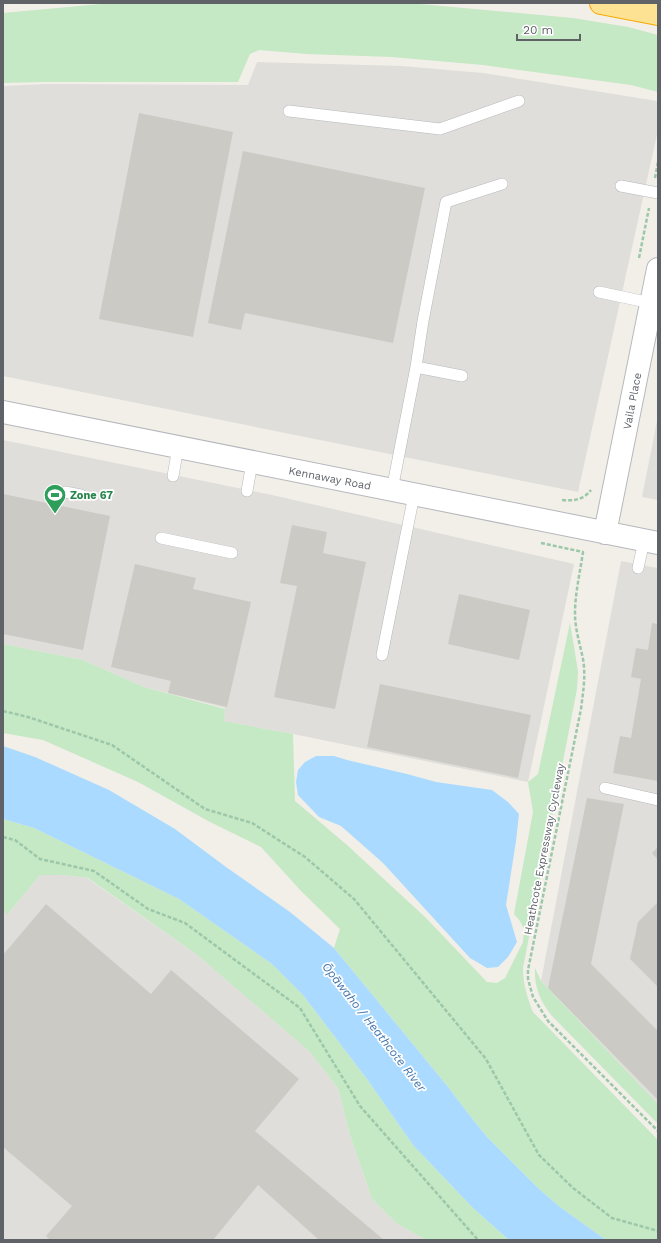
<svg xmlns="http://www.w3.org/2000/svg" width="661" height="1243" font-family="'Work Sans',sans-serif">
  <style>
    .industrial { fill: #e0deda }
    .green { fill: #c5e8c5 }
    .water { fill: #aadaff }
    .building { fill: #cccac5 }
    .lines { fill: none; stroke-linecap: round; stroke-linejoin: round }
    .lane-casing { stroke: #b5b8bc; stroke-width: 12 }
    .street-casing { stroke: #b5b8bc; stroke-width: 24 }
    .highway-casing { stroke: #f9ab00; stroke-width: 24 }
    .path { stroke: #9cc7a9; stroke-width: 2.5; stroke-dasharray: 4 2; stroke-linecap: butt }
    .lane { stroke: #fff; stroke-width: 11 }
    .street { stroke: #fff; stroke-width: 22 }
    .highway { stroke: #fde293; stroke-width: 22 }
    .labels { text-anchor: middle; stroke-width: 3.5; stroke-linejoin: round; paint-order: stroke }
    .street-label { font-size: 11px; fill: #5f6368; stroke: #fff }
    .leisure-label { font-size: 11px; font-weight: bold; fill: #27864d; stroke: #fff; text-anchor: start }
    .water-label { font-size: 12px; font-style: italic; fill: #4174aa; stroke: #fff }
  </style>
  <rect width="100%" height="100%" fill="#f1efe8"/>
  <path class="industrial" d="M257,62L402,66L483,73L657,101L658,103V130L578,492L3,376V86L47,84L248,85Z
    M658,416V500L642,497Z
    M3,440L272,495L574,564L528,782L293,734L224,721L225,708L144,687L83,660L3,644Z
    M621,561L658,568V1104L541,981Z
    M40,875H63L87,878L196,954L309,1051L338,1088L350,1135L372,1199L396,1223L426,1240H3V909L8,914Z"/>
  <path class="green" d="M112,3H409L573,18L628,27L658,35V92L631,85L483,65L392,57L307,54L259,50L250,54L238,82H42L3,83V13Z
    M570,623L578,671L577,689L523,968C523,984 527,997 533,1012L658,1140V1240H606L560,1207L539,1189L487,1137L467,1112L448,1087L334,948L340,929L302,892L261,847L210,822L138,782L43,740L3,733V644L83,660L144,687L225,709L224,721L293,734L295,801L347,845L425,917L487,982L497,983L505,978L523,942L524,929L520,921L514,914L533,812L528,782L538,774Z
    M3,819L34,828L179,899L272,964L303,995L367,1079L413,1145L472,1207L509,1240H426L396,1223L372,1199L350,1135L338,1088L309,1051L196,954L88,878L63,875H40L7,915L3,909Z
    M535,968L541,981L658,1104V1124L552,1016C540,1001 534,987 535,968Z"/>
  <path class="water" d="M3,746L35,757L109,790L175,829L226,867L290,912L334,948L448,1087L467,1112L487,1137L539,1189L560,1207L606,1240H509L472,1207L413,1145L367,1079L303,995L272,964L179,899L34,828L3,819Z
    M316,756H334L347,760L407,774L436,782L492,790L508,802L519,814L516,841L506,905L517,942L508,957L498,967L487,968L470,958L383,863L341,826L319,817L298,795L296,782L298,770L305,762Z"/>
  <path class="building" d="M139,113L233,132L193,337L99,319Z
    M243,151L425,188L393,343L245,313L241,330L208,323Z
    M3,494L110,516L83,650L3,634Z
    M292,525L327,532L323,553L366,562L335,709L274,697L297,586L280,583Z
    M135,564L196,578L193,589L251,602L227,707L168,693L171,681L111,667Z
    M459,594L530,610L519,660L448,644Z
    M652,623L658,624V781L613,773L620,736L631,738L641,679L631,677L636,648L648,650Z
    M380,684L531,715L518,778L367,747Z
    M587,798L624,804L591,964L658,1031V1100L548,988Z
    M658,847V860L652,853Z
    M658,902V987L630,959L638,922Z
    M46,904L151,994L171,970L299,1079L255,1131L384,1240H319L258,1185L213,1240H50L46,1236L72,1206L3,1147V955Z"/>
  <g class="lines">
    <g class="lane-casing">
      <path id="lane" d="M289,111L440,129L519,101
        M621,186L658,193
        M599,292L651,303
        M416,367L423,321L446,202L502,184
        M173,476L178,447
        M392,490L416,367L462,376
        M247,491L252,463
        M65,492L81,495
        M161,538L232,553
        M638,568L644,541
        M382,655L414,495
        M605,788L658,800"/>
    </g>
    <g class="street-casing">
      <path id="street" d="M3,412L658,543
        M605,533L658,269"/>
    </g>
    <g class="highway-casing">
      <path id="highway" d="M601,3L658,14"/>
    </g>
    <path class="path" d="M655,178L658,162
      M639,258L649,208
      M562,500C574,501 583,500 591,490
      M541,543L583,552C580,573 575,593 575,614C575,629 580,644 583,659C586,677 583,692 581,709L528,970V979L533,997L548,1021L658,1131
      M3,711L28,717L112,745L205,809L252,823L305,857L354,899L486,1059L539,1155L573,1188L612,1218L658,1231
      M3,837L15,840L40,859L94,871L148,909L185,923L300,1008L360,1106L478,1240"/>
    <use href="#lane" class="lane"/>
    <use href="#street" class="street"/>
    <use href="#highway" class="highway"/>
  </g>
  <defs>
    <g id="stadium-pin" transform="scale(1.15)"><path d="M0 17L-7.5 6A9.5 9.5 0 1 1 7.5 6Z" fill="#2e9e5b" stroke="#fff"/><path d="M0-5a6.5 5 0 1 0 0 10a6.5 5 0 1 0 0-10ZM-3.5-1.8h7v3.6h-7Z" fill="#fff"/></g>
  </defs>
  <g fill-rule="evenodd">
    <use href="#stadium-pin" x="55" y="495"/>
  </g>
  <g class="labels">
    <g class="street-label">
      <text transform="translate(632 401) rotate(-79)" y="4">Vaila Place</text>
      <text transform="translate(330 478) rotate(11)" y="4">Kennaway Road</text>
      <text transform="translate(544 849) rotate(-79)" y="4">Heathcote Expressway Cycleway</text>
    </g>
    <g class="leisure-label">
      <text x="70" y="499">Zone 67</text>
    </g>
    <g class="water-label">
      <text transform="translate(374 1027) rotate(52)" y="4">Ōpāwaho / Heathcote River</text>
    </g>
  </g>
  <rect width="661" height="1243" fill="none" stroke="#5f6368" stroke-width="8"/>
  <path d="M517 34v6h63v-6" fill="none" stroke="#5f6368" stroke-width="2"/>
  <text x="523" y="34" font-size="12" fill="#5f6368" stroke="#ffffff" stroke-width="3" paint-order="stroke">20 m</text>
</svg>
